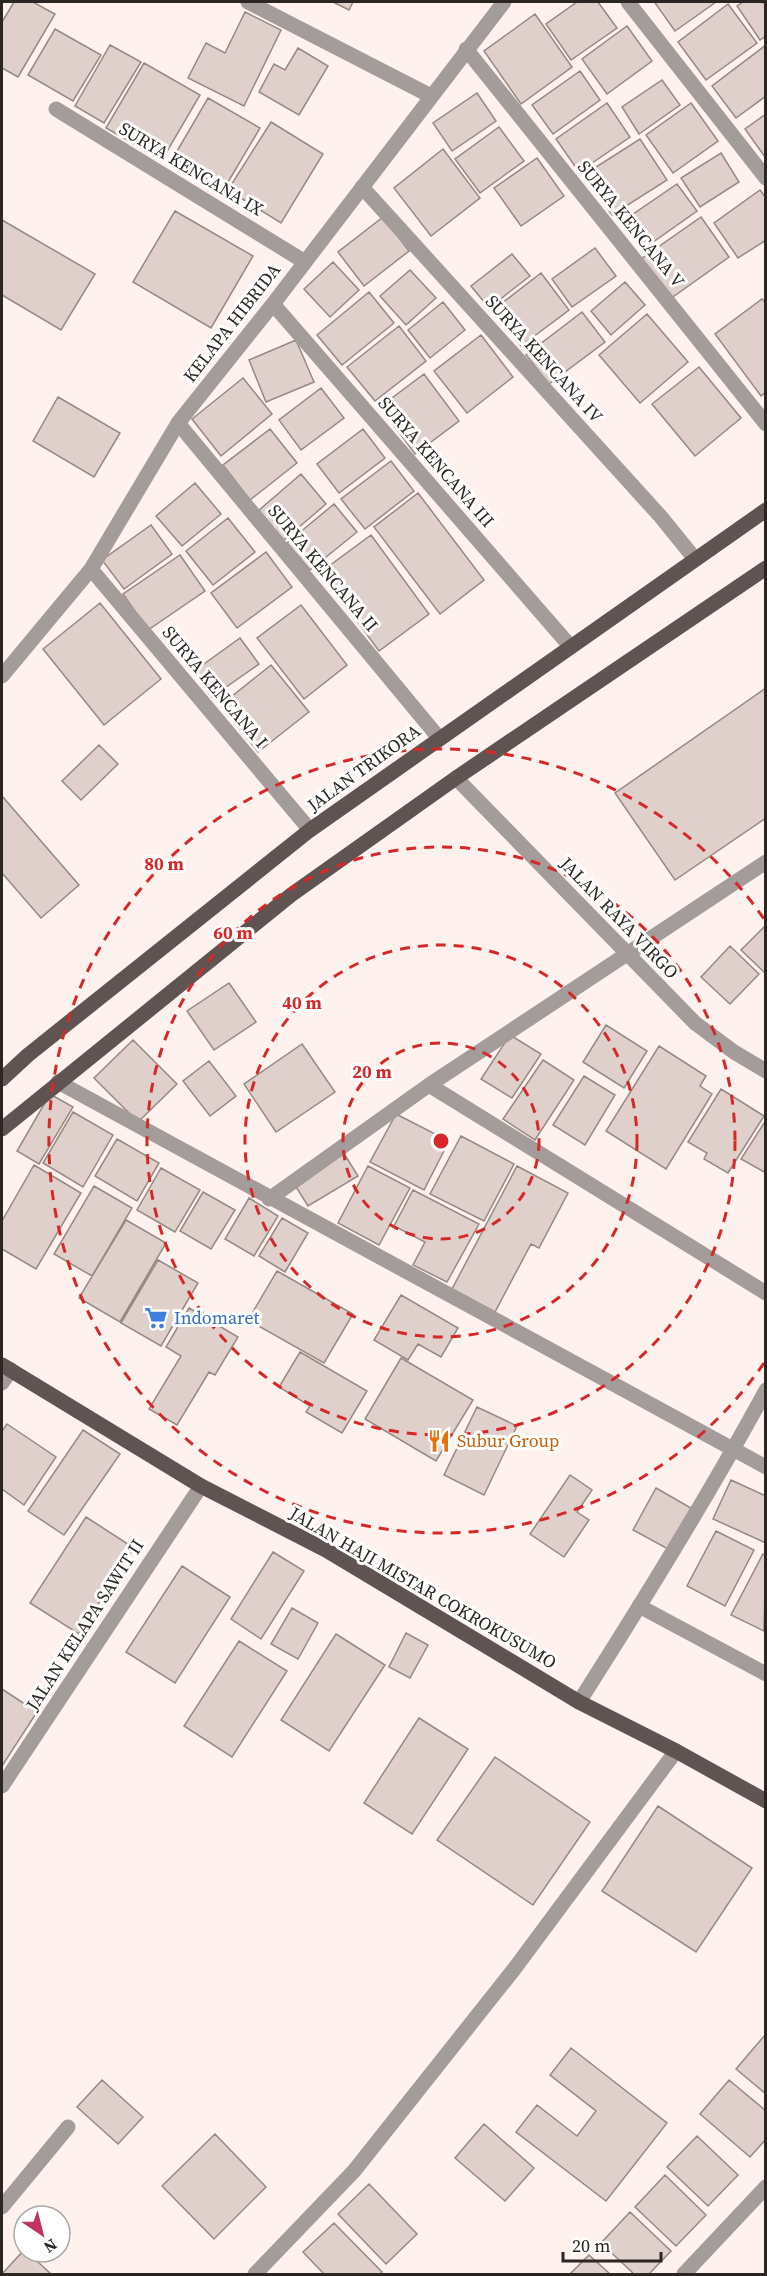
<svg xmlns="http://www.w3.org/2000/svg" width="767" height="2276" font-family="'Source Serif 4',serif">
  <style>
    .building { fill: #dfd0cb; stroke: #968883; stroke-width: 1.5 }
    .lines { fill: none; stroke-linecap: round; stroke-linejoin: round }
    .minor { stroke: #a39c9b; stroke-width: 15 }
    .tertiary { stroke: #a39c9b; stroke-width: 15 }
    .primary { stroke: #605452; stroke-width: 15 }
    .ring { fill: none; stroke: #d62828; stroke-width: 3; stroke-dasharray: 10 8 }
    .labels { text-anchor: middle; stroke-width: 6; stroke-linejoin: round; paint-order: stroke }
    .street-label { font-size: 18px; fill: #2b2624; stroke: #fff }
    .shop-label { font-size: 18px; fill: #366cbe; stroke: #fff; text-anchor: start }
    .food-label { font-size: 18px; fill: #c56008; stroke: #fff; text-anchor: start }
    .centre { fill: #d62828; stroke: #fff; stroke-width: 3 }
    .ring-label { font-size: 18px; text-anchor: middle; font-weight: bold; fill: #d62828; stroke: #fff; stroke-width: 6; stroke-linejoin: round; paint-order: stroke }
  </style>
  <rect width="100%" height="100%" fill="#fff2ee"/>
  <path class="building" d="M14,2H33L55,14L18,77L2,68V22Z
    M333,2H353L349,10Z
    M577,2H598L617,28L571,60L546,24Z
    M658,2H716L675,31L655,3Z
    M743,2H761L762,3L766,2V36L760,40L737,6Z
    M728,4L757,43L706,80L678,42Z
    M245,12L281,30L244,106L188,78L206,43L225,53Z
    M535,14L572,67L521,104L484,51Z
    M627,26L652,61L607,94L582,59Z
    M55,29L101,55L73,101L28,75Z
    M110,45L141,62L104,123L75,106Z
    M766,45V96L736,118L712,86Z
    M298,48L328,66L299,115L259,92L274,64L285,70Z
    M144,63L200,95L162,160L106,128Z
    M580,71L600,100L553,134L532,105Z
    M662,80L680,105L639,134L622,107Z
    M477,93L496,121L452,151L433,123Z
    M208,98L260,128L224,189L173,158Z
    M607,103L630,137L579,172L556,139Z
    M691,103L718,141L673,173L646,135Z
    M766,114V156L765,157L745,129Z
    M271,122L323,154L281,223L228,190Z
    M499,127L524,161L480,193L455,159Z
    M640,139L667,180L612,215L585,174Z
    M443,149L480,198L431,236L394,188Z
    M721,153L739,182L700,207L681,178Z
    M537,158L564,196L521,226L494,188Z
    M677,184L697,211L646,247L626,219Z
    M760,190L766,198V240L738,258L714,223Z
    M175,211L253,256L211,328L133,282Z
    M383,217L409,251L364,286L338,252Z
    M701,217L729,257L670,299L641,259Z
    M2,220L95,274L61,330L2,295Z
    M595,248L616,276L572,307L552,279Z
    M512,254L530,276L489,308L471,286Z
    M333,262L359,290L330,317L304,289Z
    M410,270L436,298L406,325L380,296Z
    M541,273L569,310L521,346L493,310Z
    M625,282L645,305L611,335L591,311Z
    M369,292L394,323L342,365L317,335Z
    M762,299L766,303V392L761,396L715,334Z
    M443,302L465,330L430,358L408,330Z
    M582,312L605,342L549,384L526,355Z
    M647,314L688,362L640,403L599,355Z
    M399,326L426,361L375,401L347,367Z
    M481,335L513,377L467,413L434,371Z
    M296,340L314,382L266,402L249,360Z
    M699,367L741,418L695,456L652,404Z
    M424,374L459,421L415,454L380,407Z
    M243,378L272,414L221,456L192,419Z
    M321,388L344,418L301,450L279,420Z
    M58,397L120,433L94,477L33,441Z
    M270,429L297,463L250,500L223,465Z
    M363,429L385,458L339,493L317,464Z
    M391,461L414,491L365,529L341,499Z
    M301,474L326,504L284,540L258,511Z
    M195,483L221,514L182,546L156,516Z
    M418,493L484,580L440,614L374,527Z
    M334,504L357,532L310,570L287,543Z
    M228,518L255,552L213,585L186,551Z
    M151,525L172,554L124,589L102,560Z
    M371,535L429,614L379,651L321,572Z
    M266,552L292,587L237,628L211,593Z
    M180,555L205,591L148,630L123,594Z
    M100,603L161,679L104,725L43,649Z
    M301,605L347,665L304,699L257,638Z
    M240,638L259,664L212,697L193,672Z
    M271,665L309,712L258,752L221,705Z
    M766,688V818L675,880L615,793Z
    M99,745L118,764L81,800L62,781Z
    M2,796L79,885L41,918L2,873Z
    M766,925V970L764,972L741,950Z
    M730,946L759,974L730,1004L701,977Z
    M229,983L256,1022L214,1050L187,1011Z
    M606,1025L647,1051L624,1088L583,1062Z
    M510,1035L541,1054L512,1098L481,1079Z
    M133,1040L177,1084L138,1122L94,1078Z
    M302,1044L335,1092L276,1132L244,1084Z
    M659,1046L706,1076L700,1086L712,1094L666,1169L606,1131Z
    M543,1060L574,1080L535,1140L503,1119Z
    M209,1061L236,1096L210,1116L183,1081Z
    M584,1076L615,1095L585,1145L553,1125Z
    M721,1089L764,1116L728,1173L704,1159L707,1153L688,1142Z
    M50,1094L73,1107L39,1164L17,1151Z
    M73,1112L113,1135L83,1187L43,1163Z
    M396,1114L449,1141L424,1190L370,1162Z
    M766,1120V1173L741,1159Z
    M461,1136L514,1164L484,1221L430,1194Z
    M117,1139L159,1163L137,1201L95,1176Z
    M343,1152L358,1176L308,1206L293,1182Z
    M34,1165L81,1193L36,1269L2,1249V1221Z
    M368,1166L410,1188L379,1245L338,1223Z
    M517,1166L568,1193L539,1248L531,1244L495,1312L452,1289Z
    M161,1168L200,1190L175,1232L137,1210Z
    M94,1186L132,1208L92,1276L54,1254Z
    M413,1190L479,1224L447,1282L413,1265L425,1242L394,1226Z
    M203,1192L235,1210L211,1249L180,1231Z
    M249,1198L278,1216L254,1256L225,1239Z
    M282,1218L308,1233L285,1272L259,1256Z
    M126,1220L166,1243L120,1322L79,1298Z
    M158,1260L198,1283L161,1346L121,1323Z
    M277,1271L353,1314L324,1363L248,1320Z
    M401,1295L458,1328L441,1357L418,1344L408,1360L374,1340Z
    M189,1308L238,1337L215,1375L209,1372L177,1425L149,1409L181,1356L166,1347Z
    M300,1352L367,1391L342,1433L306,1412L310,1406L279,1387Z
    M401,1358L473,1400L436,1461L365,1419Z
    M477,1407L517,1426L484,1495L444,1475Z
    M7,1424L56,1457L24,1505L2,1489V1431Z
    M83,1430L120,1454L64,1535L28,1511Z
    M570,1475L592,1490L577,1512L589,1520L564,1557L530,1534Z
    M731,1480L766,1496V1543L713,1519Z
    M656,1488L691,1508L668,1549L633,1530Z
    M86,1517L134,1548L79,1634L30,1603Z
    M716,1531L754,1550L725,1606L687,1586Z
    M273,1552L304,1571L261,1639L231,1619Z
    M763,1554L766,1555L764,1631L731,1615Z
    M182,1566L230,1597L175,1683L126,1652Z
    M292,1608L318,1623L298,1659L271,1644Z
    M406,1633L428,1645L410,1678L389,1667Z
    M336,1634L385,1665L329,1751L281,1720Z
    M239,1641L287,1671L232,1757L184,1726Z
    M2,1689L37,1712L2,1766Z
    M419,1718L468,1749L412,1834L364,1803Z
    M495,1757L590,1822L533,1905L437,1840Z
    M658,1806L752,1868L696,1952L602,1891Z
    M765,2035H766V2094L736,2069Z
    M571,2048L667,2123L606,2201L516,2132L537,2105L577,2136L596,2111L550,2075Z
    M102,2080L143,2117L118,2144L77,2107Z
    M729,2080L766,2111V2139L750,2157L700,2114Z
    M484,2124L534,2168L505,2201L455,2158Z
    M215,2134L266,2187L214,2239L162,2186Z
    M697,2136L738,2175L708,2206L667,2167Z
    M665,2175L706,2215L676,2246L635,2207Z
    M369,2184L417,2234L386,2264L338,2214Z
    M630,2212L671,2251L649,2274H634L601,2243Z
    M334,2223L382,2272L380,2274H324L303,2252Z
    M24,2250V2252H27L51,2274H2Z
    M589,2255L610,2274H570Z"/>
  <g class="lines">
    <path class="minor" d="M248,2L431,96
      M628,2L766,178
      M466,49L766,424
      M56,109L305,262
      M362,187L661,517L695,559
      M273,304L570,646
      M178,423L439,738
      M91,569L310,830
      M2,676L91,569L178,423L273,304L504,2
      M456,778L695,1023L734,1052L766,1071
      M58,1082L766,1467
      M429,1085L766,1293
      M269,1199L429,1085L766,862
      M2,1383L11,1370
      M639,1606L766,1674
      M579,1702C644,1600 708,1497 766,1390
      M2,1786L201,1486
      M2,2207L68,2127
      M255,2274L354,2171L515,1968L676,1751"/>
    <path class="tertiary" d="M684,2274L766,2187"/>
    <path class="primary" d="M2,1079L28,1055L310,830L766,510
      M2,1129L291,895L456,778L766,568
      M2,1365L201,1486L326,1550L579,1702L676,1751L766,1801"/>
  </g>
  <g class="ring">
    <circle cx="441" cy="1141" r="98"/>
    <circle cx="441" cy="1141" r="196"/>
    <circle cx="441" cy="1141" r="294"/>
    <path d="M764 1363A392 392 0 1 1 764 919"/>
  </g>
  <defs>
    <g id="supermarket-bare" transform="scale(1.8)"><path d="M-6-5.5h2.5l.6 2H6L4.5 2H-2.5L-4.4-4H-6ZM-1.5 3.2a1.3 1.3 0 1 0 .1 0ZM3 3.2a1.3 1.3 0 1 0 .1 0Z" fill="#3f7fe0" stroke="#fff" stroke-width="2.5" paint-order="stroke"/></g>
    <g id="restaurant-bare" transform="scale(1.8)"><path d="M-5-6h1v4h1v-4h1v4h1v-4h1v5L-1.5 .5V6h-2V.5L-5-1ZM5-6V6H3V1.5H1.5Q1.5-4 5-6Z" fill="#e8710a" stroke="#fff" stroke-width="2.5" paint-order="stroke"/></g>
  </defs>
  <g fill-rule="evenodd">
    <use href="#supermarket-bare" x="156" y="1318"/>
    <use href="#restaurant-bare" x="439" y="1441"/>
  </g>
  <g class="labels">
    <g class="street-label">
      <text transform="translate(191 169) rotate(31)" y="6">SURYA KENCANA IX</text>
      <text transform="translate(631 224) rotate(51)" y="6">SURYA KENCANA V</text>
      <text transform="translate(232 323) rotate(-52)" y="6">KELAPA HIBRIDA</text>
      <text transform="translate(544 359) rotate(48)" y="6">SURYA KENCANA IV</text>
      <text transform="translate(436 462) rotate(49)" y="6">SURYA KENCANA III</text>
      <text transform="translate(323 568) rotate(50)" y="6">SURYA KENCANA II</text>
      <text transform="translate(215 687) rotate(50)" y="6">SURYA KENCANA I</text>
      <text transform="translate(364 768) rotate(-36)" y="6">JALAN TRIKORA</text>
      <text transform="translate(619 918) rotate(46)" y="6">JALAN RAYA VIRGO</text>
      <text transform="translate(423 1588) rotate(30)" y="6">JALAN HAJI MISTAR COKROKUSUMO</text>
      <text transform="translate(85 1625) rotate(-57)" y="6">JALAN KELAPA SAWIT II</text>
    </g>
    <g class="shop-label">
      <text x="174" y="1324">Indomaret</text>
    </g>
    <g class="food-label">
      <text x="457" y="1447">Subur Group</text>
    </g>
  </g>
  <circle cx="441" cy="1141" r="9" class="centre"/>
  <g class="ring-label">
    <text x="164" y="870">80 m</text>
    <text x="233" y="939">60 m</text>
    <text x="302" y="1009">40 m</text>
    <text x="372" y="1078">20 m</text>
  </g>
  <rect width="767" height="2276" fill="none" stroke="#2b2624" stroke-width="6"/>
  <g transform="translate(42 2234) rotate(145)"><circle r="28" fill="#ffffff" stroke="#aaa8a7" stroke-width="1.5"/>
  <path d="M0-4.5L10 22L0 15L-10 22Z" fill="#c23360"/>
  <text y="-9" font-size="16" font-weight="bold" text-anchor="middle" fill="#2b2624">N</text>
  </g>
  <path d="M563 2252v9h98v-9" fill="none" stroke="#2b2624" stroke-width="3"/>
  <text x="572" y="2252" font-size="18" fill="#2b2624" stroke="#ffffff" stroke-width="4.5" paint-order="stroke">20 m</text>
</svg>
